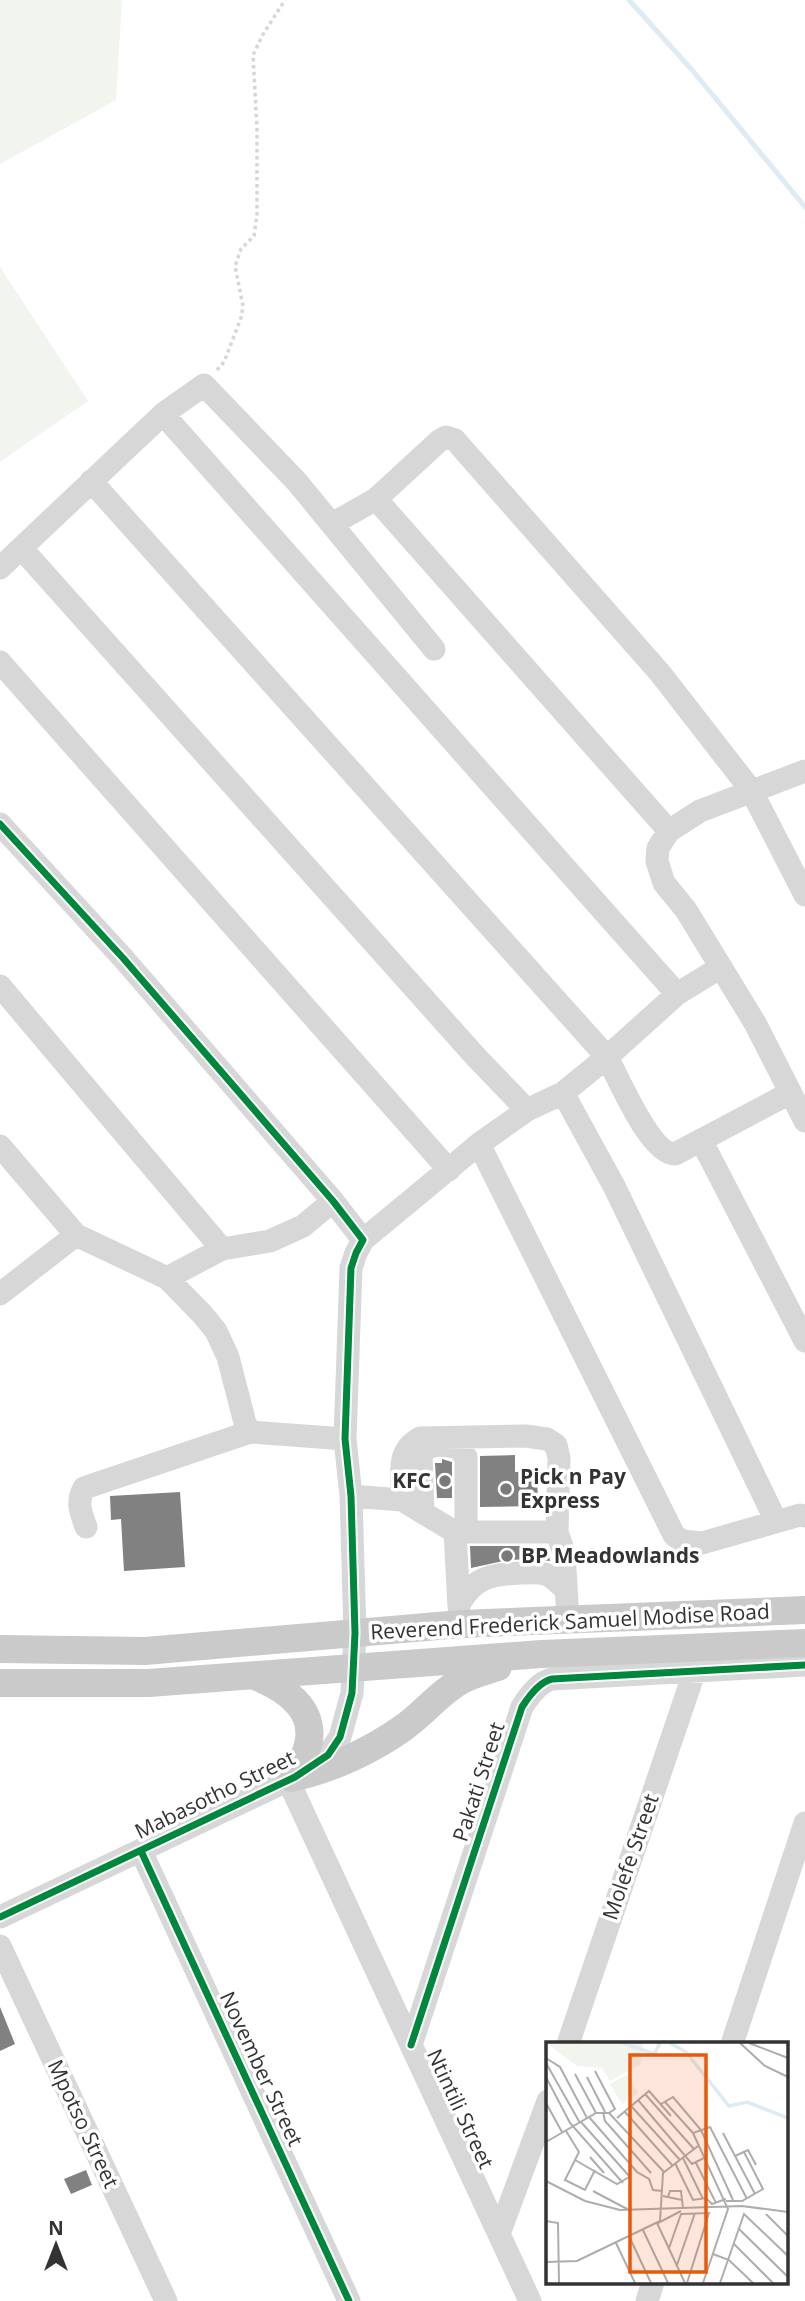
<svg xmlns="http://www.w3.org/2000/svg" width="805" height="2301" font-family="'Open Sans',sans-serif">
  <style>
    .green { fill: #f1f5ed }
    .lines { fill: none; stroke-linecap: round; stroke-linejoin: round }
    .stream { stroke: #ddebf3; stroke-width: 5 }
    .building { fill: #818181 }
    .path { stroke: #d6d6d6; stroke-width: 3.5; stroke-dasharray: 3.5 3.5; stroke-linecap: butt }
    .minor { stroke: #d7d7d7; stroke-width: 23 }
    .major { stroke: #cacaca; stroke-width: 28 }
    .cycleway-casing { stroke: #fff; stroke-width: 11 }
    .cycleway { stroke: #00873e; stroke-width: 7 }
    .poi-dot { fill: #7a7a7a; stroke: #fff; stroke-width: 2.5 }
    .labels { text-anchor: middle; stroke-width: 7; stroke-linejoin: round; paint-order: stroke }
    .poi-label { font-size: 21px; font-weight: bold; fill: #333; stroke: #fff; text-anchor: start }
    .street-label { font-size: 21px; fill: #333; stroke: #fff }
    .inset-river { fill: none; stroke: #ddebf3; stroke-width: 3.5 }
    .inset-road { fill: none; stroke: #adadad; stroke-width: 2 }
    .view { fill: #e8590c; fill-opacity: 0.15; stroke: #e8590c; stroke-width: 3.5 }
    .inset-edge { fill: none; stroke: #333; stroke-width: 3.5 }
  </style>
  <rect width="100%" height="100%" fill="#fff"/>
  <path class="green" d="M0,0H122L116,100L0,164Z
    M0,267L88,401L0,462Z"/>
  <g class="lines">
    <path class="stream" d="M629,0L693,71L805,207"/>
  </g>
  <path class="building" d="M515,1455V1472L537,1471L538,1506L480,1507V1456Z
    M442,1459L452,1462V1498H437L435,1463H442Z
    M180,1492L185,1567L124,1571L121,1519L111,1520L110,1496Z
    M470,1546H547L550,1561L534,1559L508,1560L471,1568Z
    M0,2007L15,2044L0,2051Z
    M86,2170L92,2185L71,2194L64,2179Z"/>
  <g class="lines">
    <path class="path" d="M217,370L224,362L241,318L243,306L235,266L241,249L254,236L257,215V128L253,55L262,36L285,0"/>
    <path class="minor" d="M163,414L677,994
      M91,481L607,1057C619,1079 650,1154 675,1154L790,1093
      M376,499L669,831
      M332,524L376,499L439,441L446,437L455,440L660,673L751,790L805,895
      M22,549L476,1057L527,1110
      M0,568L163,414L204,385L297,482L434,649
      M0,662L449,1170
      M805,771L700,811L669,831L658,848L657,861L664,883L686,910L755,1023L805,1121
      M0,824L123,958L333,1201L363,1240
      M0,986L222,1249
      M563,1093L614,1186L776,1521
      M701,1140L805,1341
      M479,1144L674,1535L682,1541L702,1543L800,1515L805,1516
      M0,1146L76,1235L167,1278L203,1315L216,1331L228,1357L245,1423L250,1432L345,1439
      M167,1278L222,1249L270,1241L303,1226L333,1201
      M0,1294L76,1235
      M351,1496L402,1500L455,1532H557L564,1553L568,1620
      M402,1500C403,1474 395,1452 420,1438L526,1436L547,1439L556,1445L559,1458L557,1532
      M423,1513L421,1454C431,1442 444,1445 458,1448L466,1457V1532
      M86,1527C81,1513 76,1502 84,1488L250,1432
      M455,1532L459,1607
      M459,1604C475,1577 489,1575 520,1573C527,1573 540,1572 548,1575C554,1578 560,1585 566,1589
      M288,1780L530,2301
      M141,1851L349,2301
      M0,1917L295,1777L328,1755L340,1737L352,1693L355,1633L351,1496L345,1439L351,1268L356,1253L363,1240L479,1144L527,1110L563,1093L607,1057L677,994L721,967
      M0,1946L166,2301
      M568,2044L695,1670
      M732,2044L805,1823
      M411,2045L522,1707C529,1696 539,1682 552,1679L805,1665
      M499,2234L548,2101
      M647,2301L653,2282"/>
    <path class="major" d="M0,1649L145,1651L461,1624L805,1610
      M255,1676C306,1697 328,1729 291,1778
      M0,1683H149L541,1654L805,1643
      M295,1777C332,1769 372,1750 403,1728C424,1713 440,1692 462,1680C473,1674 486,1671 498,1667"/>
    <g class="cycleway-casing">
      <path id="cycleway" d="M0,824L123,958L333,1201L363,1240L356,1253L351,1268L345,1439L351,1496L355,1633L352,1693L340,1737L328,1755L295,1777L0,1917
        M141,1851L349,2301
        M411,2045L522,1707C529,1696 539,1682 552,1679L805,1665"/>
    </g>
    <use href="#cycleway" class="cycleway"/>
  </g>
  <g class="poi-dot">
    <circle cx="445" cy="1481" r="7"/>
    <circle cx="506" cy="1489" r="7"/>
    <circle cx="507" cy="1556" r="7"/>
  </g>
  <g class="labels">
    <g class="poi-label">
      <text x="520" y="1484">Pick n Pay<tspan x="520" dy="24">Express</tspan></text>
      <text x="431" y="1488" text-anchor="end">KFC</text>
      <text x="521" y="1563">BP Meadowlands</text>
    </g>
    <g class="street-label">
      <text transform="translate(570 1622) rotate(-3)" y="7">Reverend Frederick Samuel Modise Road</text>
      <text transform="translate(479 1782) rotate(-72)" y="7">Pakati Street</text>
      <text transform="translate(215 1795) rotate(-26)" y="7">Mabasotho Street</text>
      <text transform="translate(631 1857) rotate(-71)" y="7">Molefe Street</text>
      <text transform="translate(261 2069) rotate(65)" y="7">November Street</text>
      <text transform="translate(460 2109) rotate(65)" y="7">Ntintili Street</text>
      <text transform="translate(83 2124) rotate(65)" y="7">Mpotso Street</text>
    </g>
  </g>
  <g transform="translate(546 2042)">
    <rect width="242" height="242" fill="#fff"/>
    <path d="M0,1H97L95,22L64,39L56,26L31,24ZM81,33L92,51L76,62L64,42Z" fill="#f1f5ed"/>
    <path class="inset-river" d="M77,1L108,12L114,1M124,1L140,10L183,64L201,60L242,76"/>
    <path class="inset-road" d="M194,1L219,24L242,35M203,1L242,16M0,16L14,25L41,76M0,21L34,81M49,29L69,67L63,71M29,32L50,71M0,35L24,81L77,141M41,35L59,70M99,52L148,107M92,58L146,122L158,116M119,60L147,91M0,61L16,90M115,62L127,55L155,88L187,158M86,65L134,118M57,70L59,79L105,131M79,70L126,123M43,75L91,130L103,137L107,148L116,149M71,76L103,49L125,74M35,80L84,135M20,89L33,110L19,138L39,148L49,128M177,91L209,152M0,100L50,71H63L118,130M189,114L202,108L210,123M44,115L58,131M137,116L157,157M29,118L71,142L85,134M129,121L147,158L160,156L166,162L180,157M150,121L170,161M0,139L39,159L74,168L196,164L242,170M47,149L83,168M117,154L136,158L137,166M122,155L124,149H135L136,158M180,159H196L217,147L198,110M220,172L242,194M0,179L12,181L13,241M111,181L139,241M112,181L135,169M192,186L242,235M97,188L122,241M83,194L105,241M70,201L89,241M187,201L227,241M123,206L135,172L163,171L141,241M167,212L183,218L207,241M0,220L31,219L114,179L117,131L152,104M131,223L149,171M157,241L182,167L147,91L164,85L201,157M174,241L198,172L242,214"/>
    <path class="view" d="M84,13H160V230H84Z"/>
    <rect width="242" height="242" class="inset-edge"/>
  </g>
  <g transform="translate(56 2245)" stroke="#ffffff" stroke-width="5" paint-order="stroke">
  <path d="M0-5L12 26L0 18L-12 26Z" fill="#333333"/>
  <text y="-10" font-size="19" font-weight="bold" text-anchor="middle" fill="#333333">N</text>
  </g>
</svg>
